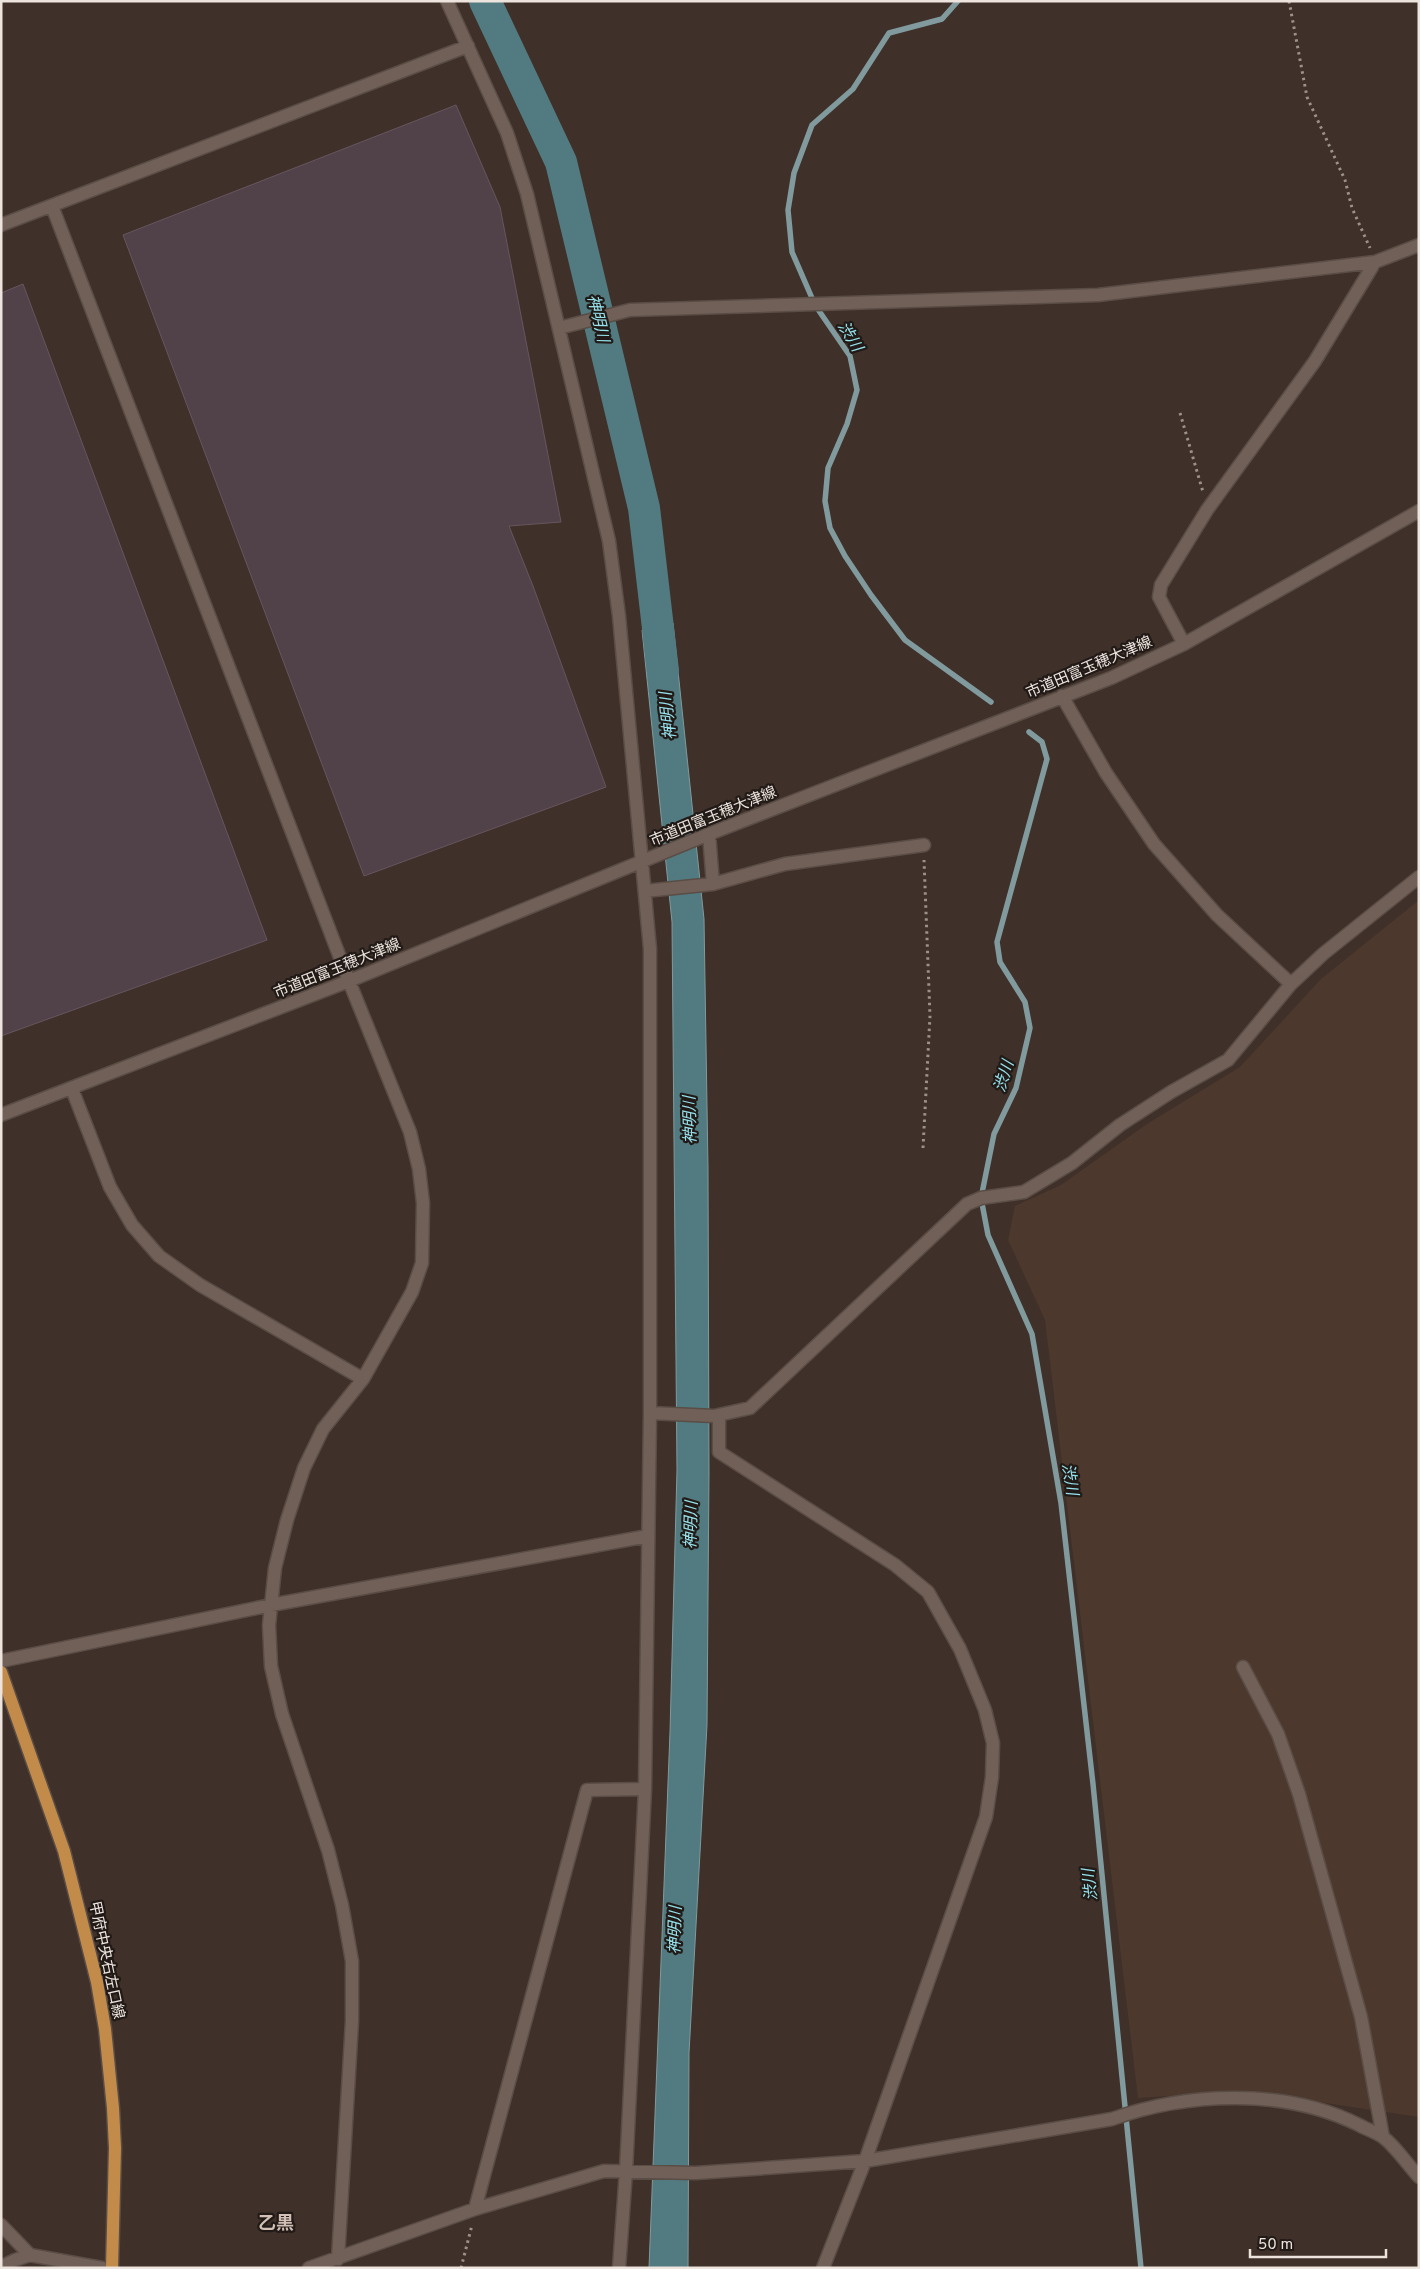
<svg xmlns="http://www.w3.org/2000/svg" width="1420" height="2269" font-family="Overpass,'Noto Sans JP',sans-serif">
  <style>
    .built { fill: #4c382d }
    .water { fill: #527b81; stroke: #809a9d }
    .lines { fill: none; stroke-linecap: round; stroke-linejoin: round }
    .stream { stroke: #809a9d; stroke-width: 5.5 }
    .river { stroke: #527b81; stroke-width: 32 }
    .building { fill: #514149; stroke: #67565e }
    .minor-casing { stroke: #5a4d46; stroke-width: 15 }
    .major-casing { stroke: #5a4d46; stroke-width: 15 }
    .path { stroke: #9d918b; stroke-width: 3; stroke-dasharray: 2.5 4; stroke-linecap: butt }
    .minor { stroke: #716058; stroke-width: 12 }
    .major { stroke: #c38b49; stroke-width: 12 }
    .labels { text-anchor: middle; stroke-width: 4.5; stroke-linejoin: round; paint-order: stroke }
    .street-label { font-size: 15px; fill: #ede4de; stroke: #211a17 }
    .water-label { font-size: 16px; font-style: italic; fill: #96e2ed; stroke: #211a17 }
    .quarter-label { font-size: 18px; font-weight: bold; fill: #d2bfb5; stroke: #211a17 }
  </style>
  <rect width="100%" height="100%" fill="#3f3029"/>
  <path class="built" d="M1419,900V2117L1244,2091L1138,2098L1045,1320L1008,1240L1015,1206L1061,1185L1147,1124L1240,1067L1321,979Z"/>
  <path class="water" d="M673,623L704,919L708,1168L709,1473L707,1725L689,2053L688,2268H649L670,1732L677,1470L672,922L642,630Z"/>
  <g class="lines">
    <path class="stream" d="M958,1L942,19L889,33L853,89L812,125L794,173L788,210L792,252L815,305L850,356L857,390L847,424L828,468L825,501L830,528L845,556L871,595L905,640L991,702
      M1029,732L1042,742L1047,759L997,942L1000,962L1025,1002L1030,1028L1016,1088L994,1134L981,1198L988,1235L1032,1334L1061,1503L1093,1784L1141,2268"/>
    <path class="river" d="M485,1L561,162L644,508L663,671"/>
  </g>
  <path class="building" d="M456,105L500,207L561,522L509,526L533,586L606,787L364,876L123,235Z
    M23,284L267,940L1,1036V293Z"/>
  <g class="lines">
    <g class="minor-casing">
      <path id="minor" d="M447,1L507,133L527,194L609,541L619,616L650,949V1413L645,1789L626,2171L619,2268
        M52,206L349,981L410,1132L419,1169L423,1203L422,1263L412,1292L363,1379L323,1429L304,1468L287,1520L275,1568L269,1625L271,1666L282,1714L328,1850L342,1905L352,1961V2021L338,2259
        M1,225L468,46
        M559,328L630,310L1098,295L1375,262L1419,245
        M1184,644L1159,597L1161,585L1207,510L1315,361L1375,262
        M1062,696L1106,773L1154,844L1217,915L1291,984
        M709,834L713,884
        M645,891L713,884L785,864L924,845
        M72,1089L110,1187L132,1225L159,1256L200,1285L363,1379
        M1,1115L349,981L709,834L1111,678L1184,644L1419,511
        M650,1413L714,1416L750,1408L967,1204L981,1198L1024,1192L1072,1163L1120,1125L1171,1092L1228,1060L1291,984L1323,954L1419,877
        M719,1415V1452L895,1565L928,1592L960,1649L985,1710L993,1743L992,1777L986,1817L865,2161L823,2268
        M1,1661L271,1605L648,1536
        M1243,1667L1278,1734L1299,1794L1361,2017L1383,2137
        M475,2209L587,1790L645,1789
        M1,2225L30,2255
        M1,2267L15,2260L30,2255L102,2268
        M309,2268L475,2209L604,2171L696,2173L865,2161L1112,2119C1188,2092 1285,2088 1359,2125C1366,2129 1376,2132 1383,2137C1396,2147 1407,2164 1419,2177"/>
    </g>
    <g class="major-casing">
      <path id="major" d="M1,1672L64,1851L97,1982L105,2029L113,2108L115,2148L112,2268"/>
    </g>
    <path class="path" d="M1289,1L1307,97L1345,180L1352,208L1370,248
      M1180,413L1203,492
      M923,1148L930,1016L924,860
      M461,2268L472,2225"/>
    <use href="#minor" class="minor"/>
    <use href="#major" class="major"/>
  </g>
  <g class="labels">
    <g class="street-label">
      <text transform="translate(1089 667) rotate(-23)" y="5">市道田富玉穂大津線</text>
      <text transform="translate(713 816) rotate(-22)" y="5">市道田富玉穂大津線</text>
      <text transform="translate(337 968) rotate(-22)" y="5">市道田富玉穂大津線</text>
      <text transform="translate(107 1960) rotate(78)" y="5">甲府中央右左口線</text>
    </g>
    <g class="water-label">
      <text transform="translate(599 318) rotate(77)" y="6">神明川</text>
      <text transform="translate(851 336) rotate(59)" y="6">渋川</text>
      <text transform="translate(667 716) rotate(-96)" y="6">神明川</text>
      <text transform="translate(1003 1076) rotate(-73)" y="6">渋川</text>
      <text transform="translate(689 1120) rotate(-91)" y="6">神明川</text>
      <text transform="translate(1071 1479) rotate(81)" y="6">渋川</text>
      <text transform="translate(690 1525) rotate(-88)" y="6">神明川</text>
      <text transform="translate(1089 1885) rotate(-96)" y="6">渋川</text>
      <text transform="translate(674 1930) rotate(-88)" y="6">神明川</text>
    </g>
    <g class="quarter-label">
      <text x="276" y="2229">乙黒</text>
    </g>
  </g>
  <rect width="1420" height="2269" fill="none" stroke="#ede4de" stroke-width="5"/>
  <path d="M1250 2249v8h136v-8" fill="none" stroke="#ede4de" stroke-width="2.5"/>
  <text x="1258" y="2249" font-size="15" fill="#ede4de" stroke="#211a17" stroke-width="4" paint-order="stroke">50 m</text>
</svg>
